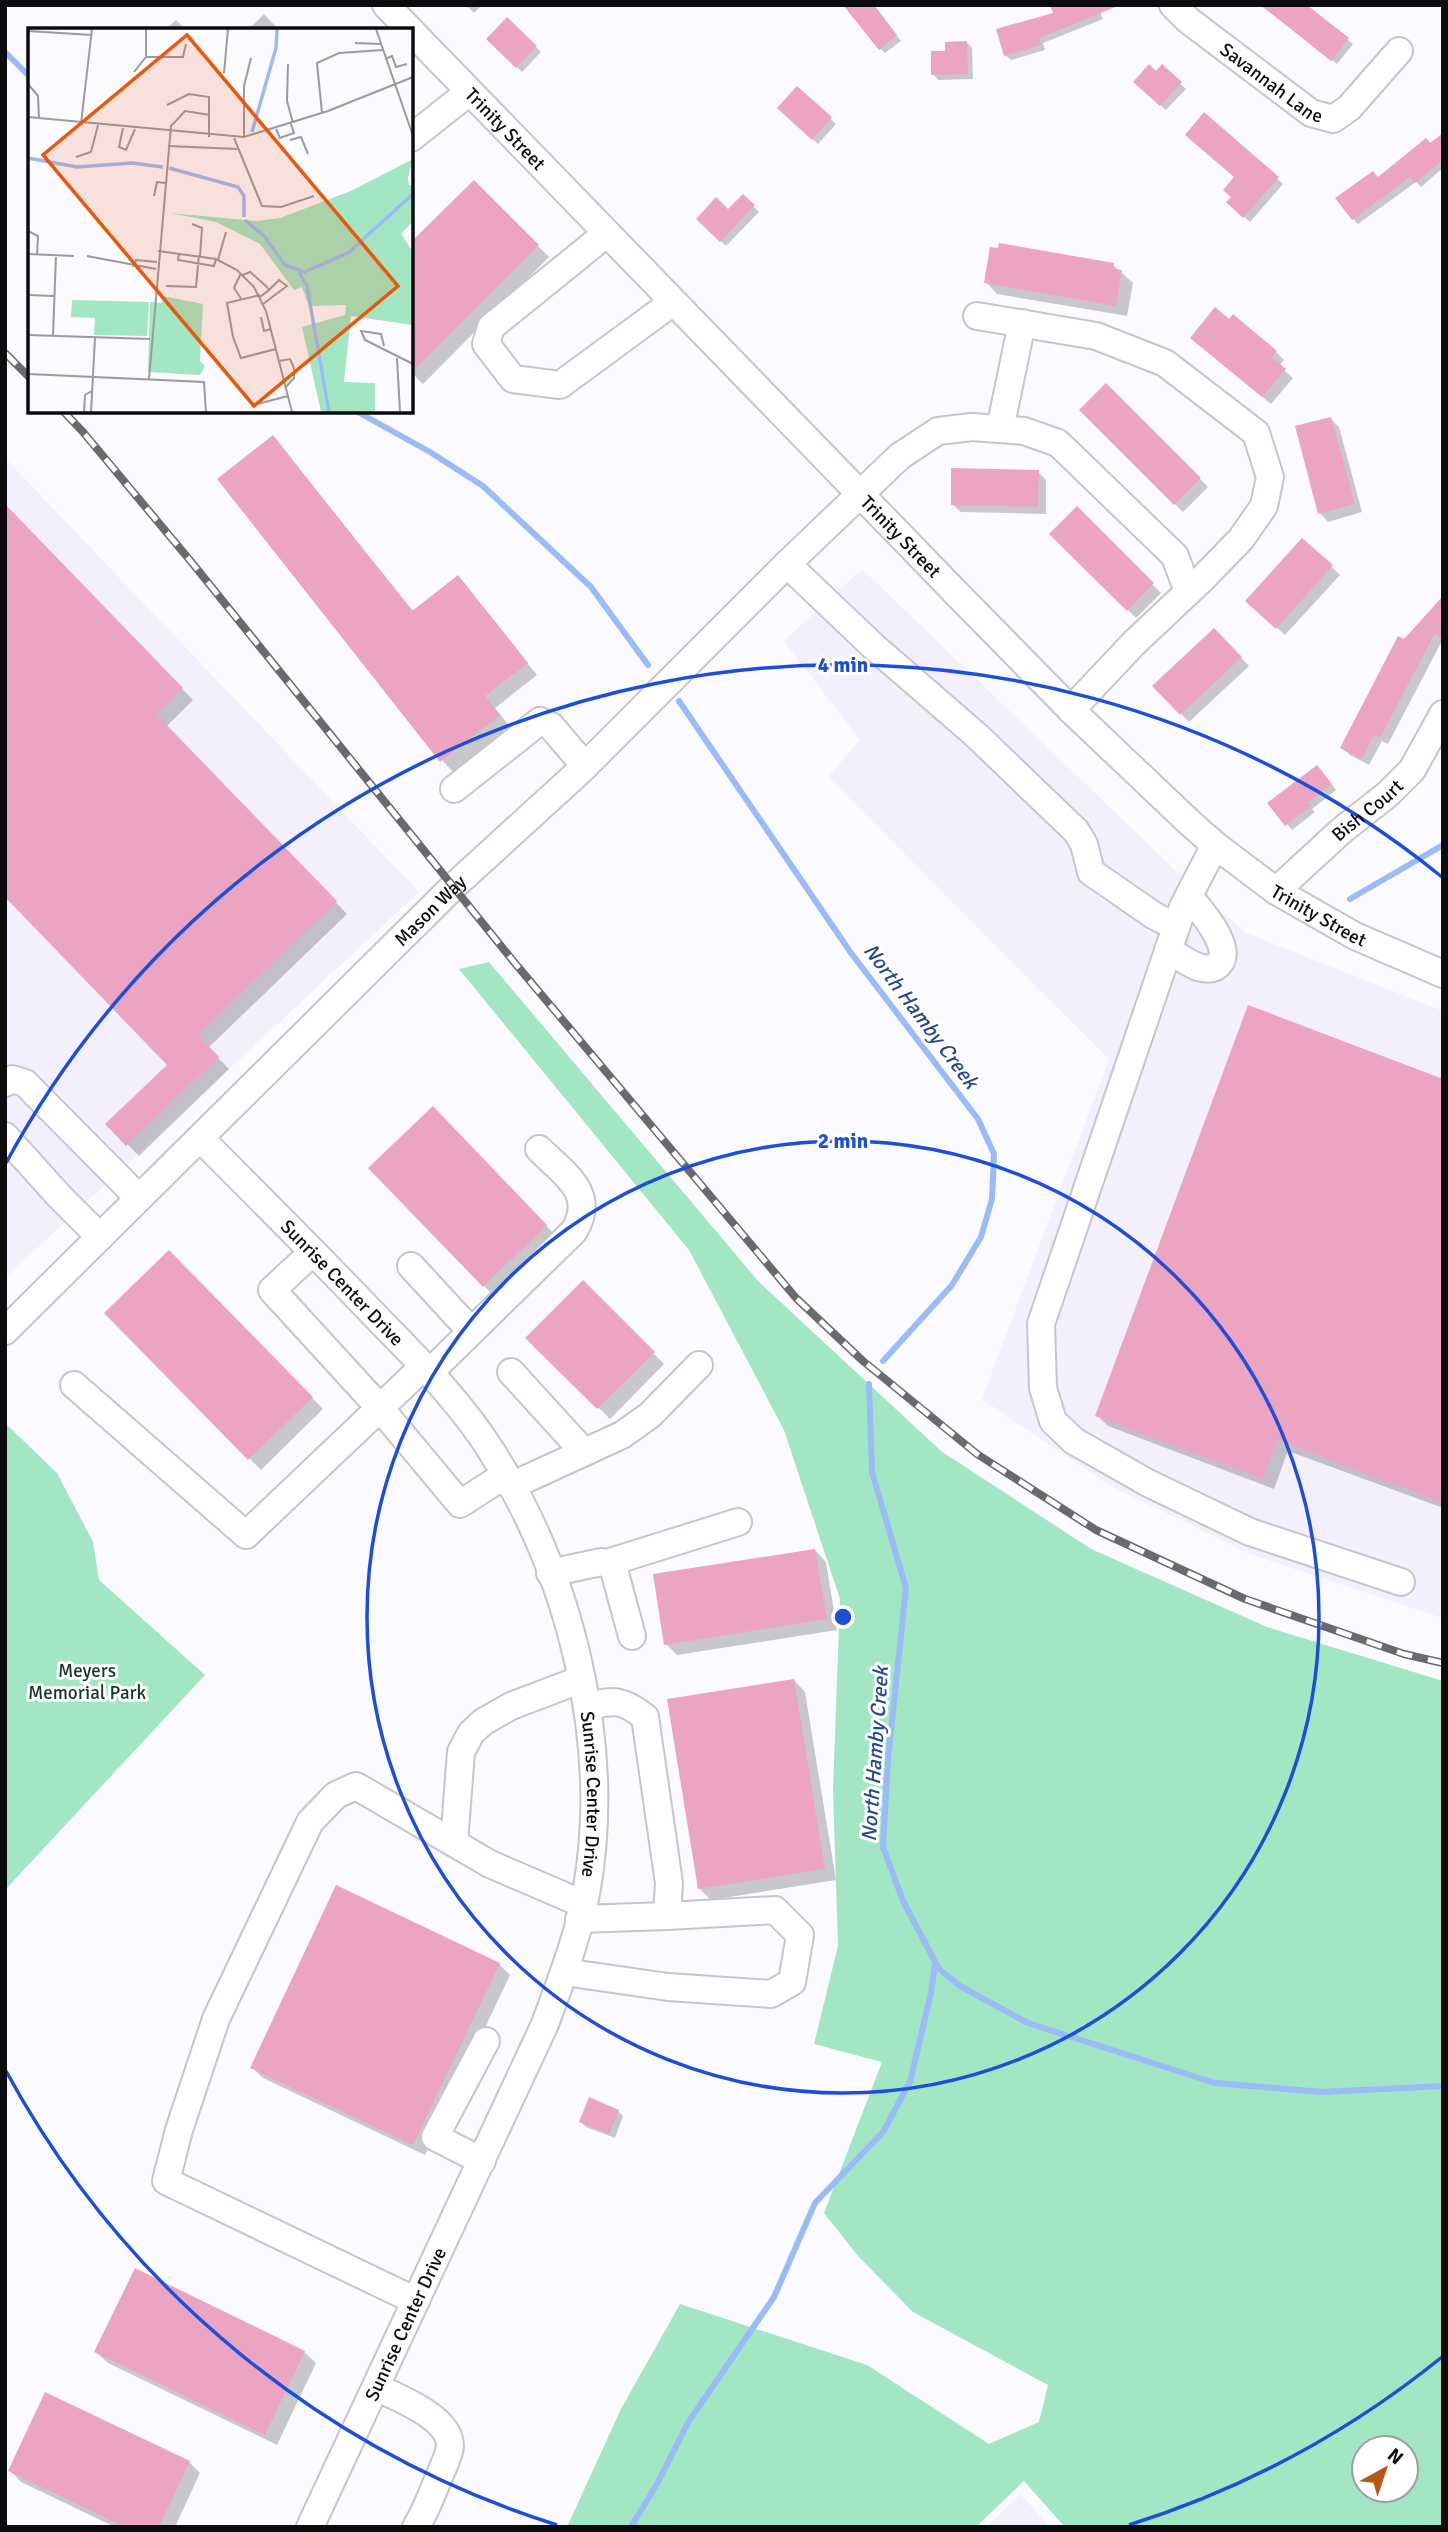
<svg xmlns="http://www.w3.org/2000/svg" width="1448" height="2532" font-family="Signika,sans-serif">
  <style>
    .built { fill: #f3effd }
    .green { fill: #a2e6c3; fill-rule: evenodd }
    .shadow { fill: #0003 }
    .lines { fill: none; stroke-linecap: round; stroke-linejoin: round }
    .stream { stroke: #9bbbf7; stroke-width: 6 }
    .building { fill: #eca4c3 }
    .minor-casing { stroke: #c7c4cd; stroke-width: 30 }
    .minor { stroke: #fff; stroke-width: 26 }
    .rail-casing { stroke: #6a696c; stroke-width: 8 }
    .rail { stroke: #fff; stroke-width: 5; stroke-dasharray: 16; stroke-linecap: butt }
    .ring { fill: none; stroke: #1d4ed8; stroke-width: 3.5 }
    .labels { text-anchor: middle; stroke-width: 6; stroke-linejoin: round; paint-order: stroke }
    .street-label { font-size: 19px; fill: #0c0b0e; stroke: #fff }
    .park-label { font-size: 19px; fill: #143626; stroke: #fff }
    .water-label { font-size: 21px; font-style: italic; fill: #26488e; stroke: #fff }
    .inset-river { fill: none; stroke: #9bbbf7; stroke-width: 3.5 }
    .inset-road { fill: none; stroke: #9b9a9e; stroke-width: 2 }
    .view { fill: #e8590c; fill-opacity: 0.15; stroke: #e8590c; stroke-width: 3.5 }
    .inset-edge { fill: none; stroke: #0c0b0e; stroke-width: 3.5 }
    .centre { fill: #1d4ed8; stroke: #fff; stroke-width: 3.5 }
    .ring-label { font-size: 21px; text-anchor: middle; font-weight: bold; fill: #1d4ed8; stroke: #fff; stroke-width: 6; stroke-linejoin: round; paint-order: stroke }
  </style>
  <rect width="100%" height="100%" fill="#fbfafe"/>
  <path class="built" d="M5,458L419,892L5,1278Z
    M862,569L1172,867L1246,933L1443,1011V1618L1252,1555L1109,1485L982,1399L1109,1059L828,777L860,740L784,641Z
    M1021,2494L1049,2527H986Z"/>
  <path class="green" d="M489,962L759,1282L941,1451L1091,1549L1267,1627L1443,1681V2527H1065L1024,2481L976,2527H567L621,2409L680,2304L867,2365L989,2444L1039,2422L1048,2385L913,2312L858,2256L824,2213L882,2062L814,2044L838,1946L833,1789L840,1599L784,1430L689,1250L459,969ZM1364,2448H1406V2490H1364Z
    M5,1423L57,1473L93,1542L99,1580L205,1675L5,1890Z"/>
  <path class="shadow" d="M466,5H482L474,13Z
    M873,5L901,41L885,53L880,48Z
    M1052,5H1097L1103,19L1043,43L1045,50L1011,60L1005,55L1056,14Z
    M1260,5H1304L1353,44L1337,64Z
    M264,14L279,30H248Z
    M507,19L541,52L522,72L488,39Z
    M176,20L186,30H165Z
    M967,43L972,48L973,79L938,80L933,74Z
    M1162,67L1186,89L1166,110L1135,82L1156,73Z
    M797,88L836,124L818,144L784,113Z
    M1205,114L1283,184L1250,222L1228,202L1233,197L1236,177Z
    M1443,135V168L1421,187L1416,182L1358,224L1353,219L1378,179Z
    M474,182L549,257L423,384L411,372Z
    M743,196L759,212L726,246L698,219L729,212Z
    M1113,265L1133,283L1127,316L997,294L986,282Z
    M1200,346L1276,352L1284,360L1279,366L1293,378L1271,404Z
    M1106,385L1208,487L1183,512L1081,410Z
    M1331,419L1339,427L1362,512L1328,522L1320,513Z
    M273,437L414,612L458,577L537,675L495,708L510,727L453,772L442,760Z
    M1038,472L1046,480V514L961,512L952,504Z
    M5,506L193,700L166,727L347,914L208,1048L229,1069L139,1156L107,1124L169,1065Z
    M1077,509L1161,593L1136,618L1052,534Z
    M1302,540L1340,575L1285,635L1256,609Z
    M1443,598V639L1388,744L1382,741L1369,765L1350,755L1342,748L1404,641Z
    M1214,630L1249,666L1189,722L1155,686Z
    M1322,772L1336,790L1312,809L1315,812L1292,830L1270,803Z
    M1443,1080V1508L1288,1451L1274,1489L1108,1426L1097,1415Z
    M433,1108L557,1237L495,1297L370,1168Z
    M169,1252L323,1409L261,1470L107,1313Z
    M583,1282L664,1364L610,1419L528,1338Z
    M815,1550L826,1562L837,1630L677,1655L666,1644Z
    M794,1680L805,1692L836,1880L711,1900L699,1888Z
    M499,1964L510,1975L425,2155L263,2078L252,2067Z
    M618,2111L623,2116L615,2138L586,2127L581,2122Z
    M96,2352H304L316,2363L277,2445L108,2363Z
    M189,2462L200,2473L175,2527H115L21,2482L10,2470Z"/>
  <g class="lines">
    <path class="stream" d="M5,52L30,77
      M356,411L430,452L483,486L591,587L648,665
      M679,701L851,953L978,1119L994,1154L992,1199L981,1237L952,1285L883,1361
      M1350,899L1443,845
      M869,1384L872,1472L906,1588L888,1760L883,1847L903,1901L939,1969L960,1986L1028,2023L1215,2083L1322,2092L1443,2086
      M631,2527L657,2484L689,2421L774,2297L815,2203L883,2132L910,2082L931,1993L935,1964"/>
  </g>
  <path class="building" d="M843,5H874L897,35L879,50Z
    M1050,5L1118,6L1039,38L1041,45L1004,56L996,29L1053,13Z
    M1261,5H1307L1349,38L1331,61Z
    M507,17L537,46L516,68L486,39Z
    M967,41L968,74L931,75V51H945V42Z
    M1149,64L1156,71L1162,64L1182,82L1160,106L1133,82Z
    M797,86L832,117L812,140L777,108Z
    M1204,112L1279,177L1243,218L1226,202L1231,197L1223,190L1234,177L1185,135Z
    M1443,133V160L1415,183L1410,177L1352,220L1335,198L1373,171L1378,177L1426,138L1430,143Z
    M474,180L539,245L411,373V242Z
    M743,194L755,205L720,242L696,219L716,197L728,209Z
    M999,243L1114,263L1113,269L1122,270L1116,306L984,283L990,247L998,248Z
    M1215,307L1229,319L1233,314L1277,351L1271,357L1286,369L1262,397L1190,338Z
    M1106,383L1201,478L1174,505L1079,410Z
    M1331,417L1355,504L1318,514L1295,426Z
    M273,435L412,611L458,575L528,663L485,696L500,715L440,762L217,479Z
    M951,468L1039,470L1038,507L951,505Z
    M5,504L183,688L156,714L337,901L198,1035L219,1057L126,1146L105,1124L167,1065L5,897Z
    M1077,506L1154,583L1127,611L1049,534Z
    M1302,538L1333,565L1276,629L1245,601Z
    M1443,596V639L1435,633L1380,738L1374,735L1362,759L1340,748L1398,636L1404,639Z
    M1214,628L1242,657L1180,715L1152,686Z
    M1317,765L1332,784L1308,803L1311,806L1285,826L1267,803Z
    M1248,1005L1443,1079V1503L1277,1440L1263,1479L1095,1416Z
    M433,1106L547,1225L483,1287L368,1168Z
    M169,1250L313,1397L248,1460L104,1313Z
    M583,1280L655,1352L597,1409L525,1338Z
    M815,1549L827,1619L664,1645L653,1574Z
    M794,1679L825,1869L698,1889L667,1699Z
    M336,1885L500,1963L413,2145L250,2068Z
    M589,2097L619,2110L609,2134L579,2122Z
    M135,2268L305,2351L265,2435L94,2352Z
    M45,2392L190,2461L159,2527H125L8,2471Z"/>
  <g class="lines">
    <g class="minor-casing">
      <g id="minor">
        <path d="M386,5L410,30"/>
        <path id="s1" d="M1173,5L1188,20L1311,113L1333,119L1349,108L1399,51"/>
        <path id="s2" d="M411,31L962,599L1071,710L1189,822L1215,845L1276,891L1355,936L1443,974"/>
        <path d="M411,138L469,92"/>
        <path d="M606,234L491,327L486,344L513,379L560,385L673,302"/>
        <path d="M977,316L1096,336L1165,363L1256,433L1270,477L1264,506L1241,539L1202,579L1133,644L1071,710"/>
        <path d="M1000,429L1022,323"/>
        <path d="M787,564L872,645L976,735L1076,831L1084,844L1091,872L1153,915L1176,927"/>
        <path d="M454,789L540,721L551,726L585,766"/>
        <path d="M1215,845L1183,907L1041,1324L1043,1388L1053,1421L1074,1441L1148,1483L1250,1532L1401,1582"/>
        <path id="s3" d="M1276,891L1341,831L1388,794L1412,770L1443,714"/>
        <path d="M1168,950C1178,956 1188,963 1198,967C1205,969 1214,970 1219,964C1234,947 1199,909 1189,896"/>
        <path d="M5,1083L12,1079L25,1083L139,1198"/>
        <path d="M5,1136L59,1196L100,1237"/>
        <path id="s4" d="M200,1138C261,1199 322,1260 382,1323C421,1363 462,1404 492,1452C570,1575 612,1742 587,1888C579,1935 561,1980 545,2024L310,2527"/>
        <path d="M313,1252L272,1290L380,1408L460,1504L505,1475"/>
        <path d="M411,1266L471,1331"/>
        <path id="s5" d="M5,1331L454,886L580,771L787,564L900,456L938,431L972,427L1024,431L1058,443L1175,556L1188,592"/>
        <path d="M511,1372L584,1452"/>
        <path d="M429,1373L574,1231C597,1193 564,1174 539,1149"/>
        <path d="M74,1385L246,1535L423,1367"/>
        <path d="M511,1486L622,1435L650,1415L699,1365"/>
        <path d="M607,1563L738,1522"/>
        <path d="M550,1573L601,1562L607,1563L614,1570L632,1636"/>
        <path d="M454,1843L461,1752L471,1733L483,1722L511,1706L582,1679"/>
        <path d="M579,1919L667,1916L669,1883L645,1717C622,1699 615,1700 587,1706"/>
        <path d="M564,1972L668,1987L771,1994L792,1982L800,1935L775,1910L667,1916"/>
        <path d="M482,2161L435,2137L486,2041"/>
        <path d="M416,2301L166,2181L179,2130L216,2019L310,1822L336,1795L356,1786L490,1864L583,1904"/>
        <path d="M376,2387C398,2398 450,2417 450,2446C449,2456 443,2467 439,2477C432,2494 426,2511 416,2527"/>
      </g>
    </g>
    <use href="#minor" class="minor"/>
    <g class="rail-casing">
      <path id="rail" d="M5,353L30,378
        M63,411L83,432L193,564L514,962L796,1298L863,1361L977,1454L1096,1530L1245,1599L1404,1654L1443,1663"/>
    </g>
    <use href="#rail" class="rail"/>
  </g>
  <g class="ring">
    <circle cx="843" cy="1617" r="476"/>
    <path d="M1442 2357A952 952 0 0 1 1129 2525M557 2525A952 952 0 0 1 6 2071M6 1163A952 952 0 0 1 1442 877"/>
  </g>
  <g class="labels">
    <g class="street-label">
      <text dy="7" stroke="none"><textPath href="#s1" startOffset="126">Savannah Lane</textPath></text>
      <text dy="7" stroke="none"><textPath href="#s2" startOffset="136">Trinity Street</textPath></text>
      <text dy="7" stroke="none"><textPath href="#s2" startOffset="704">Trinity Street</textPath></text>
      <text dy="7" stroke="none"><textPath href="#s3" startOffset="122">Bish Court</textPath></text>
      <text dy="7" stroke="none"><textPath href="#s5" startOffset="598">Mason Way</textPath></text>
      <text dy="7" stroke="none"><textPath href="#s2" startOffset="1270">Trinity Street</textPath></text>
      <text dy="7" stroke="none"><textPath href="#s4" startOffset="203">Sunrise Center Drive</textPath></text>
      <text dy="7" stroke="none"><textPath href="#s4" startOffset="791">Sunrise Center Drive</textPath></text>
      <text transform="translate(405 2324) rotate(-65)" y="7">Sunrise Center Drive</text>
    </g>
    <g class="park-label">
      <text x="87" y="1677">Meyers<tspan x="87" dy="22">Memorial Park</tspan></text>
    </g>
    <g class="water-label">
      <text transform="translate(921 1016) rotate(53)" y="7">North Hamby Creek</text>
      <text transform="translate(875 1754) rotate(-86)" y="7">North Hamby Creek</text>
    </g>
  </g>
  <g transform="translate(28 28)">
    <rect width="385" height="385" fill="#fbfafe"/>
    <path d="M385,131L380,150L381,157H385V193L373,206L385,224V297L323,288L316,354L347,355V384H293L274,299L317,287L318,277L281,278L274,259L266,262L232,216L188,194L142,185L229,193L252,190L323,163ZM134,268L175,276L172,333L177,338L172,347L120,344L122,274L134,275ZM44,272L121,274L119,308L66,307L67,290L43,289Z" fill="#a2e6c3"/>
    <path class="inset-river" d="M224,104L248,20L249,1M0,130L49,139L104,135L135,139M141,140L210,159L216,168V189M217,192L237,209L257,237L276,244L320,225L385,166M271,244L279,258L301,384"/>
    <path class="inset-road" d="M348,1L385,108M0,3L64,7M327,15L353,16M118,29H155L158,16M357,31L364,28L368,39L379,36M260,36L259,73L265,95M106,44L118,29V1M196,45L200,1M0,56L10,68L11,90M139,77L161,66L181,69V109M294,85L289,35L311,25L355,22M0,89L216,109L300,83L385,49M53,96L64,1M95,100L91,119L98,122L107,101M248,101L252,110L266,105L263,96M216,109V58L223,30M206,110L234,178L253,179L286,168M262,112L273,109L280,126M140,118L209,121M48,129L63,124L70,97M126,168L129,154L137,155M164,196L174,200L172,228M0,203L10,208L9,227M130,223L188,231L209,242L226,259L238,283L264,384M151,225L150,232L186,238L188,231M0,226L46,228M59,228L128,241M190,232L198,204M105,239L108,232L129,234M213,245L206,260L214,272M215,247L222,244L238,258L241,262L232,269M138,258L168,259L171,227M0,267L26,268M232,267L199,275L205,309L213,330L248,321M235,276L259,258L251,252L241,262M233,289L236,303L243,301M0,307L122,311M25,308L28,227M356,318L353,306L333,303L337,312L385,336M369,330L372,384M251,333L262,331L266,340V350L258,359M0,346L176,354L178,384M121,351L143,98L157,83L182,87M229,376L260,368M56,384L57,367L64,363M63,384L67,310"/>
    <path class="view" d="M159,7L370,258L226,378L15,127Z"/>
    <rect width="385" height="385" class="inset-edge"/>
  </g>
  <circle cx="843" cy="1617" r="10" class="centre"/>
  <g class="ring-label">
    <text x="843" y="672">4 min</text>
    <text x="843" y="1148">2 min</text>
  </g>
  <rect width="1448" height="2532" fill="none" stroke="#0c0b0e" stroke-width="14"/>
  <g transform="translate(1385 2469) rotate(40)"><circle r="33" fill="#ffffff" stroke="#9e9d9f" stroke-width="2"/>
  <path d="M0-5L12 26L0 18L-12 26Z" fill="#b85718"/>
  <text y="-10" font-size="19" font-weight="bold" text-anchor="middle" fill="#0c0b0e">N</text>
  </g>
</svg>
